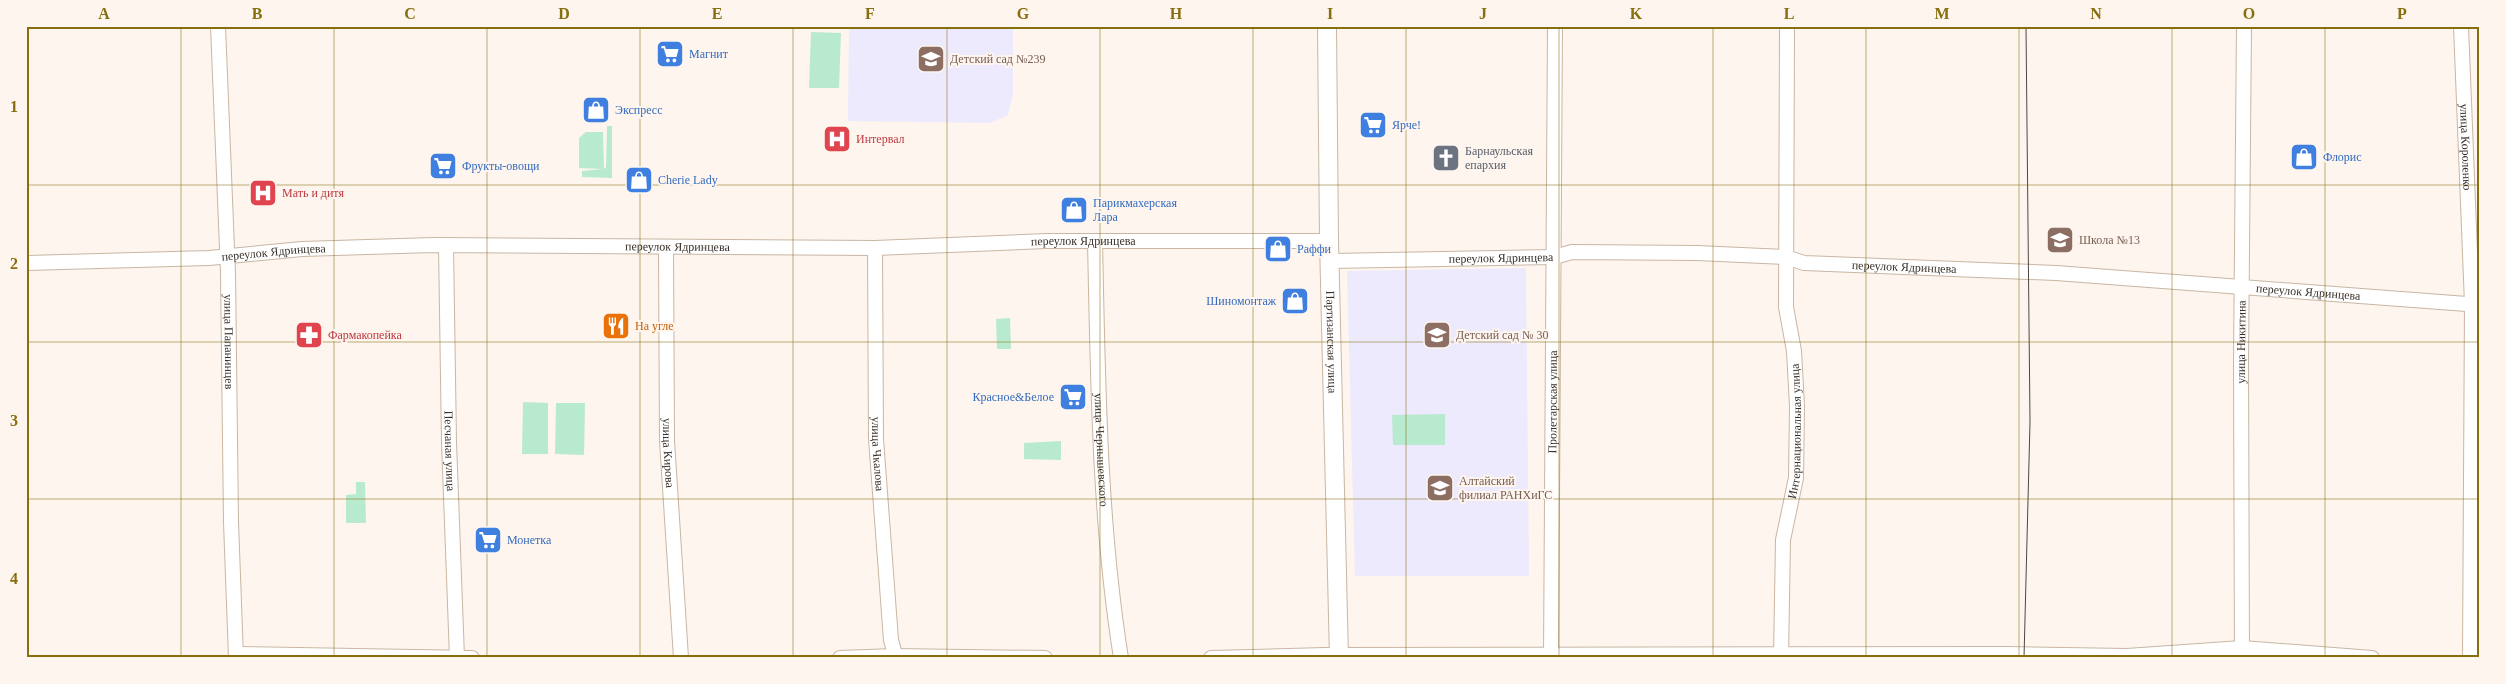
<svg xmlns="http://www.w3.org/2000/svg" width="2506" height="684" font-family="'Times New Roman',serif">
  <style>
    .education { fill: #eceafc }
    .green { fill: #b8eacf }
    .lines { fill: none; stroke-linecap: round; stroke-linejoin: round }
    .minor-casing { stroke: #c9b6a4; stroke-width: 16 }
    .major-casing { stroke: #c9b6a4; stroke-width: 20 }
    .minor { stroke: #fff; stroke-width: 14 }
    .major { stroke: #fff; stroke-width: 18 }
    .tram { stroke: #4f4740; stroke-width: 1 }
    .grid { fill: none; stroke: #876e0e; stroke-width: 1; stroke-opacity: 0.55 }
    .labels { text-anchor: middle; stroke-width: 4; stroke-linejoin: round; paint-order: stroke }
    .shop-label { font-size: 12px; fill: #366cbe; stroke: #fdf5ee; text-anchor: start }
    .education-label { font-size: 12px; fill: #785e54; stroke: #fdf5ee; text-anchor: start }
    .health-label { font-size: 12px; fill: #be3a42; stroke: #fdf5ee; text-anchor: start }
    .street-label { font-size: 12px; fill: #383029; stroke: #fdf5ee }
    .worship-label { font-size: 12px; fill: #5b616d; stroke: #fdf5ee; text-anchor: start }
    .food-label { font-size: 12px; fill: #c56008; stroke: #fdf5ee; text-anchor: start }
    .neatline { fill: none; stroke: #876e0e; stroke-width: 2 }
    .grid-label { font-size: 16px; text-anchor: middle; font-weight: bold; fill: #876e0e }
  </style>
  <rect width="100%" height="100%" fill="#fdf5ee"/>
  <path class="education" d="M849,26H1013V93L1008,115L990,123L848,121Z
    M1526,268L1529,576H1355L1347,271Z"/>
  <path class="green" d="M811,32L841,33L839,88H809Z
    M607,126H612V178L582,177V171L603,169L579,168V138L586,132H603L604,169L606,167Z
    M1010,318L1011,349H997L996,319Z
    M523,402L548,403V454H522Z
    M556,403H585L584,455L555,454Z
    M1445,414V445H1393L1392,415Z
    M1061,441V460L1024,459V443Z
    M356,482H365L366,523H346V495L356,494Z"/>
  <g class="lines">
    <g class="minor-casing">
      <g id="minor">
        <path id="s1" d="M218,26L228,273L231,522L236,658"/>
        <path id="s2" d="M2461,26L2472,304L2470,658"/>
        <path id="s3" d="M1095,241C1098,380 1099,520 1121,658"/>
        <path id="s4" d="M446,245L449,442L457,658"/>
        <path id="s5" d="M666,248L667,441L681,658"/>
        <path id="s6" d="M875,248L876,439L891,640L896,658"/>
        <path id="s7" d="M1330,261L1554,257L1572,252L1697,253L1786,257L1804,263L2056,273L2480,305"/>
        <path id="s8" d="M26,263L209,258L302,249L433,245L875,248L1046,241H1329"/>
        <path d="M236,654L472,658"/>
        <path d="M840,658L895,656L1045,658"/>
        <path d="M1211,658L1325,655L2008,654L2127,656L2242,648L2372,658"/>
        <path id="s9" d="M1551,658L1555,26"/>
        <path id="s10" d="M1781,658L1783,540L1796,478L1797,406L1794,351L1786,307L1787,26"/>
        <path id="s11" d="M2242,658L2241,362L2244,26"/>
      </g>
    </g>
    <g class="major-casing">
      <g id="major">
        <path id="s12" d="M1327,26L1329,241L1339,658"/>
      </g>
    </g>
    <use href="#minor" class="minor"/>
    <use href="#major" class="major"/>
    <path class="tram" d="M2024,658L2030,422L2026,26"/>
  </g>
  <path class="grid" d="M181,26V658M334,26V658M487,26V658M640,26V658M793,26V658M947,26V658M1100,26V658M1253,26V658M1406,26V658M1559,26V658M1713,26V658M1866,26V658M2019,26V658M2172,26V658M2325,26V658M26,185H2480M26,342H2480M26,499H2480"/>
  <defs>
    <g id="supermarket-square" transform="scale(1.4375)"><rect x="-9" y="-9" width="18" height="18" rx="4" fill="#3f7fe0" stroke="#fdf5ee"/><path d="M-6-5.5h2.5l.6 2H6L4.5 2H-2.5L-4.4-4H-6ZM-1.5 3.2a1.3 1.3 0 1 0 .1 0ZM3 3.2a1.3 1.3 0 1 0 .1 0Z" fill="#fff"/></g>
    <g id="school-square" transform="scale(1.4375)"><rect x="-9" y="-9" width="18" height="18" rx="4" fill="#8d6e63" stroke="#fdf5ee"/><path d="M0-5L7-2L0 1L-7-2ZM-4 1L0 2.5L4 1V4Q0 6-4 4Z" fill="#fff"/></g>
    <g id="shop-square" transform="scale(1.4375)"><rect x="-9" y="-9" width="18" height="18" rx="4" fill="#3f7fe0" stroke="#fdf5ee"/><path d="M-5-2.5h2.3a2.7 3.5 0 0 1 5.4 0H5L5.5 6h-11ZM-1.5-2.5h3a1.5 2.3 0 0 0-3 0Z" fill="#fff"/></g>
    <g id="hospital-square" transform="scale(1.4375)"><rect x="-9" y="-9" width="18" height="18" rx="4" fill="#e0444e" stroke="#fdf5ee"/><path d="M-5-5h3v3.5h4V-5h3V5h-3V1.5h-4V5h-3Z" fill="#fff"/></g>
    <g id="church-square" transform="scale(1.4375)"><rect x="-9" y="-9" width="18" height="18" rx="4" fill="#6b7280" stroke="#fdf5ee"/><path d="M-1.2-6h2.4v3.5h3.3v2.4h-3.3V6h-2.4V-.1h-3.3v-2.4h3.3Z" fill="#fff"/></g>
    <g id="restaurant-square" transform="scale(1.4375)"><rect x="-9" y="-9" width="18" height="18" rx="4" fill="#e8710a" stroke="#fdf5ee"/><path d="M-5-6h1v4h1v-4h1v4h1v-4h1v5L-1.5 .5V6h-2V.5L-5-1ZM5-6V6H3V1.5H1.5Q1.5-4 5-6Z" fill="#fff"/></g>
    <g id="pharmacy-square" transform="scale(1.4375)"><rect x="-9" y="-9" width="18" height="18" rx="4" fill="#e0444e" stroke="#fdf5ee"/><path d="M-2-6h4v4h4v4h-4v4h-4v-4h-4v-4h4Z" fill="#fff"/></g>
    <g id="university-square" transform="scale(1.4375)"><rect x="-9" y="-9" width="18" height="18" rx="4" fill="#8d6e63" stroke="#fdf5ee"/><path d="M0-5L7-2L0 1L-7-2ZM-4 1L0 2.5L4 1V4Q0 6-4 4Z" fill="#fff"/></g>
  </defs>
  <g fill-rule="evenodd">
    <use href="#supermarket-square" x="670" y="54"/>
    <use href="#school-square" x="931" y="59"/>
    <use href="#shop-square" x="596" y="110"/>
    <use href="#supermarket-square" x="1373" y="125"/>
    <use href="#hospital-square" x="837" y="139"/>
    <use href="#shop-square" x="2304" y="157"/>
    <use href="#church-square" x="1446" y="158"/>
    <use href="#supermarket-square" x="443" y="166"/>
    <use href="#shop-square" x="639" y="180"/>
    <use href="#hospital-square" x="263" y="193"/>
    <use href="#shop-square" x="1074" y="210"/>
    <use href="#school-square" x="2060" y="240"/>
    <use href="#shop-square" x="1278" y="249"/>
    <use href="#shop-square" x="1295" y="301"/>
    <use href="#restaurant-square" x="616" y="326"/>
    <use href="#pharmacy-square" x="309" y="335"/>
    <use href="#school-square" x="1437" y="335"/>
    <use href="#supermarket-square" x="1073" y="397"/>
    <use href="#university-square" x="1440" y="488"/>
    <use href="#supermarket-square" x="488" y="540"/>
  </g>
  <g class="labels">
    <g class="shop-label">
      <text x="689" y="58">Магнит</text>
      <text x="615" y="114">Экспресс</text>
      <text x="1392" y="129">Ярче!</text>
      <text x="2323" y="161">Флорис</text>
      <text x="462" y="170">Фрукты-овощи</text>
      <text x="658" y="184">Cherie Lady</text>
      <text x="1093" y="207">Парикмахерская<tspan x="1093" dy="14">Лара</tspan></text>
      <text x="1297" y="253">Раффи</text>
      <text x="1276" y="305" text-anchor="end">Шиномонтаж</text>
      <text x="1054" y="401" text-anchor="end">Красное&amp;Белое</text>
      <text x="507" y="544">Монетка</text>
    </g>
    <g class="education-label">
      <text x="950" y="63">Детский сад №239</text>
      <text x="2079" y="244">Школа №13</text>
      <text x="1456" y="339">Детский сад № 30</text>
      <text x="1459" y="485">Алтайский<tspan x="1459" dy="14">филиал РАНХиГС</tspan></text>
    </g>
    <g class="health-label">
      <text x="856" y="143">Интервал</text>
      <text x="282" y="197">Мать и дитя</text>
      <text x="328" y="339">Фармакопейка</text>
    </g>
    <g class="street-label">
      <text dy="4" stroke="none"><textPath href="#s2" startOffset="121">улица Короленко</textPath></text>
      <text dy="4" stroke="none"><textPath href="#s8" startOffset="1058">переулок Ядринцева</textPath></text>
      <text dy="4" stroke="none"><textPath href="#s8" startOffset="652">переулок Ядринцева</textPath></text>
      <text dy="4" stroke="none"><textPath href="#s8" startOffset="248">переулок Ядринцева</textPath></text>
      <text dy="4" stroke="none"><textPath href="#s7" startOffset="171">переулок Ядринцева</textPath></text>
      <text dy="4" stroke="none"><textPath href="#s7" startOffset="576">переулок Ядринцева</textPath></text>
      <text dy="4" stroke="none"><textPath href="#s7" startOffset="981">переулок Ядринцева</textPath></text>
      <text dy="4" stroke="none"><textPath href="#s1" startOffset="316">улица Папанинцев</textPath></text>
      <text dy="4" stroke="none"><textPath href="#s12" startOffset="316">Партизанская улица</textPath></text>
      <text dy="4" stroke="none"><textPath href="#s11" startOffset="316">улица Никитина</textPath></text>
      <text dy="4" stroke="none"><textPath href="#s9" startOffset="256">Пролетарская улица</textPath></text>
      <text dy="4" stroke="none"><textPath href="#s10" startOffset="228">Интернациональная улица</textPath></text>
      <text dy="4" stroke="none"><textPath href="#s3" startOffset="209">улица Чернышевского</textPath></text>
      <text dy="4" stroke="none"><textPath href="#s4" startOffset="206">Песчаная улица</textPath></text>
      <text dy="4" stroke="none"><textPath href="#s5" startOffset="205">улица Кирова</textPath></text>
      <text dy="4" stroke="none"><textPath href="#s6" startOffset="206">улица Чкалова</textPath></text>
    </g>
    <g class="worship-label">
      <text x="1465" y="155">Барнаульская<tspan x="1465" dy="14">епархия</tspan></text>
    </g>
    <g class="food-label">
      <text x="635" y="330">На угле</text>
    </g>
  </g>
  <rect width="2506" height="684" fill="none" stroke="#fdf5ee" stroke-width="55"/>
  <rect x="28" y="28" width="2450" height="628" class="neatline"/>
  <g class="grid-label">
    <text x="104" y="19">A</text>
    <text x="257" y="19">B</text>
    <text x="410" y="19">C</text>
    <text x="564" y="19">D</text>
    <text x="717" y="19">E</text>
    <text x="870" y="19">F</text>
    <text x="1023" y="19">G</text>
    <text x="1176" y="19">H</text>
    <text x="1330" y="19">I</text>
    <text x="1483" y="19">J</text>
    <text x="1636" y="19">K</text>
    <text x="1789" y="19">L</text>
    <text x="1942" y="19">M</text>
    <text x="2096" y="19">N</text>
    <text x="2249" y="19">O</text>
    <text x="2402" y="19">P</text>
    <text x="14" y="112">1</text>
    <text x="14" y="269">2</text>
    <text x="14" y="426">3</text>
    <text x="14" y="584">4</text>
  </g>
</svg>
